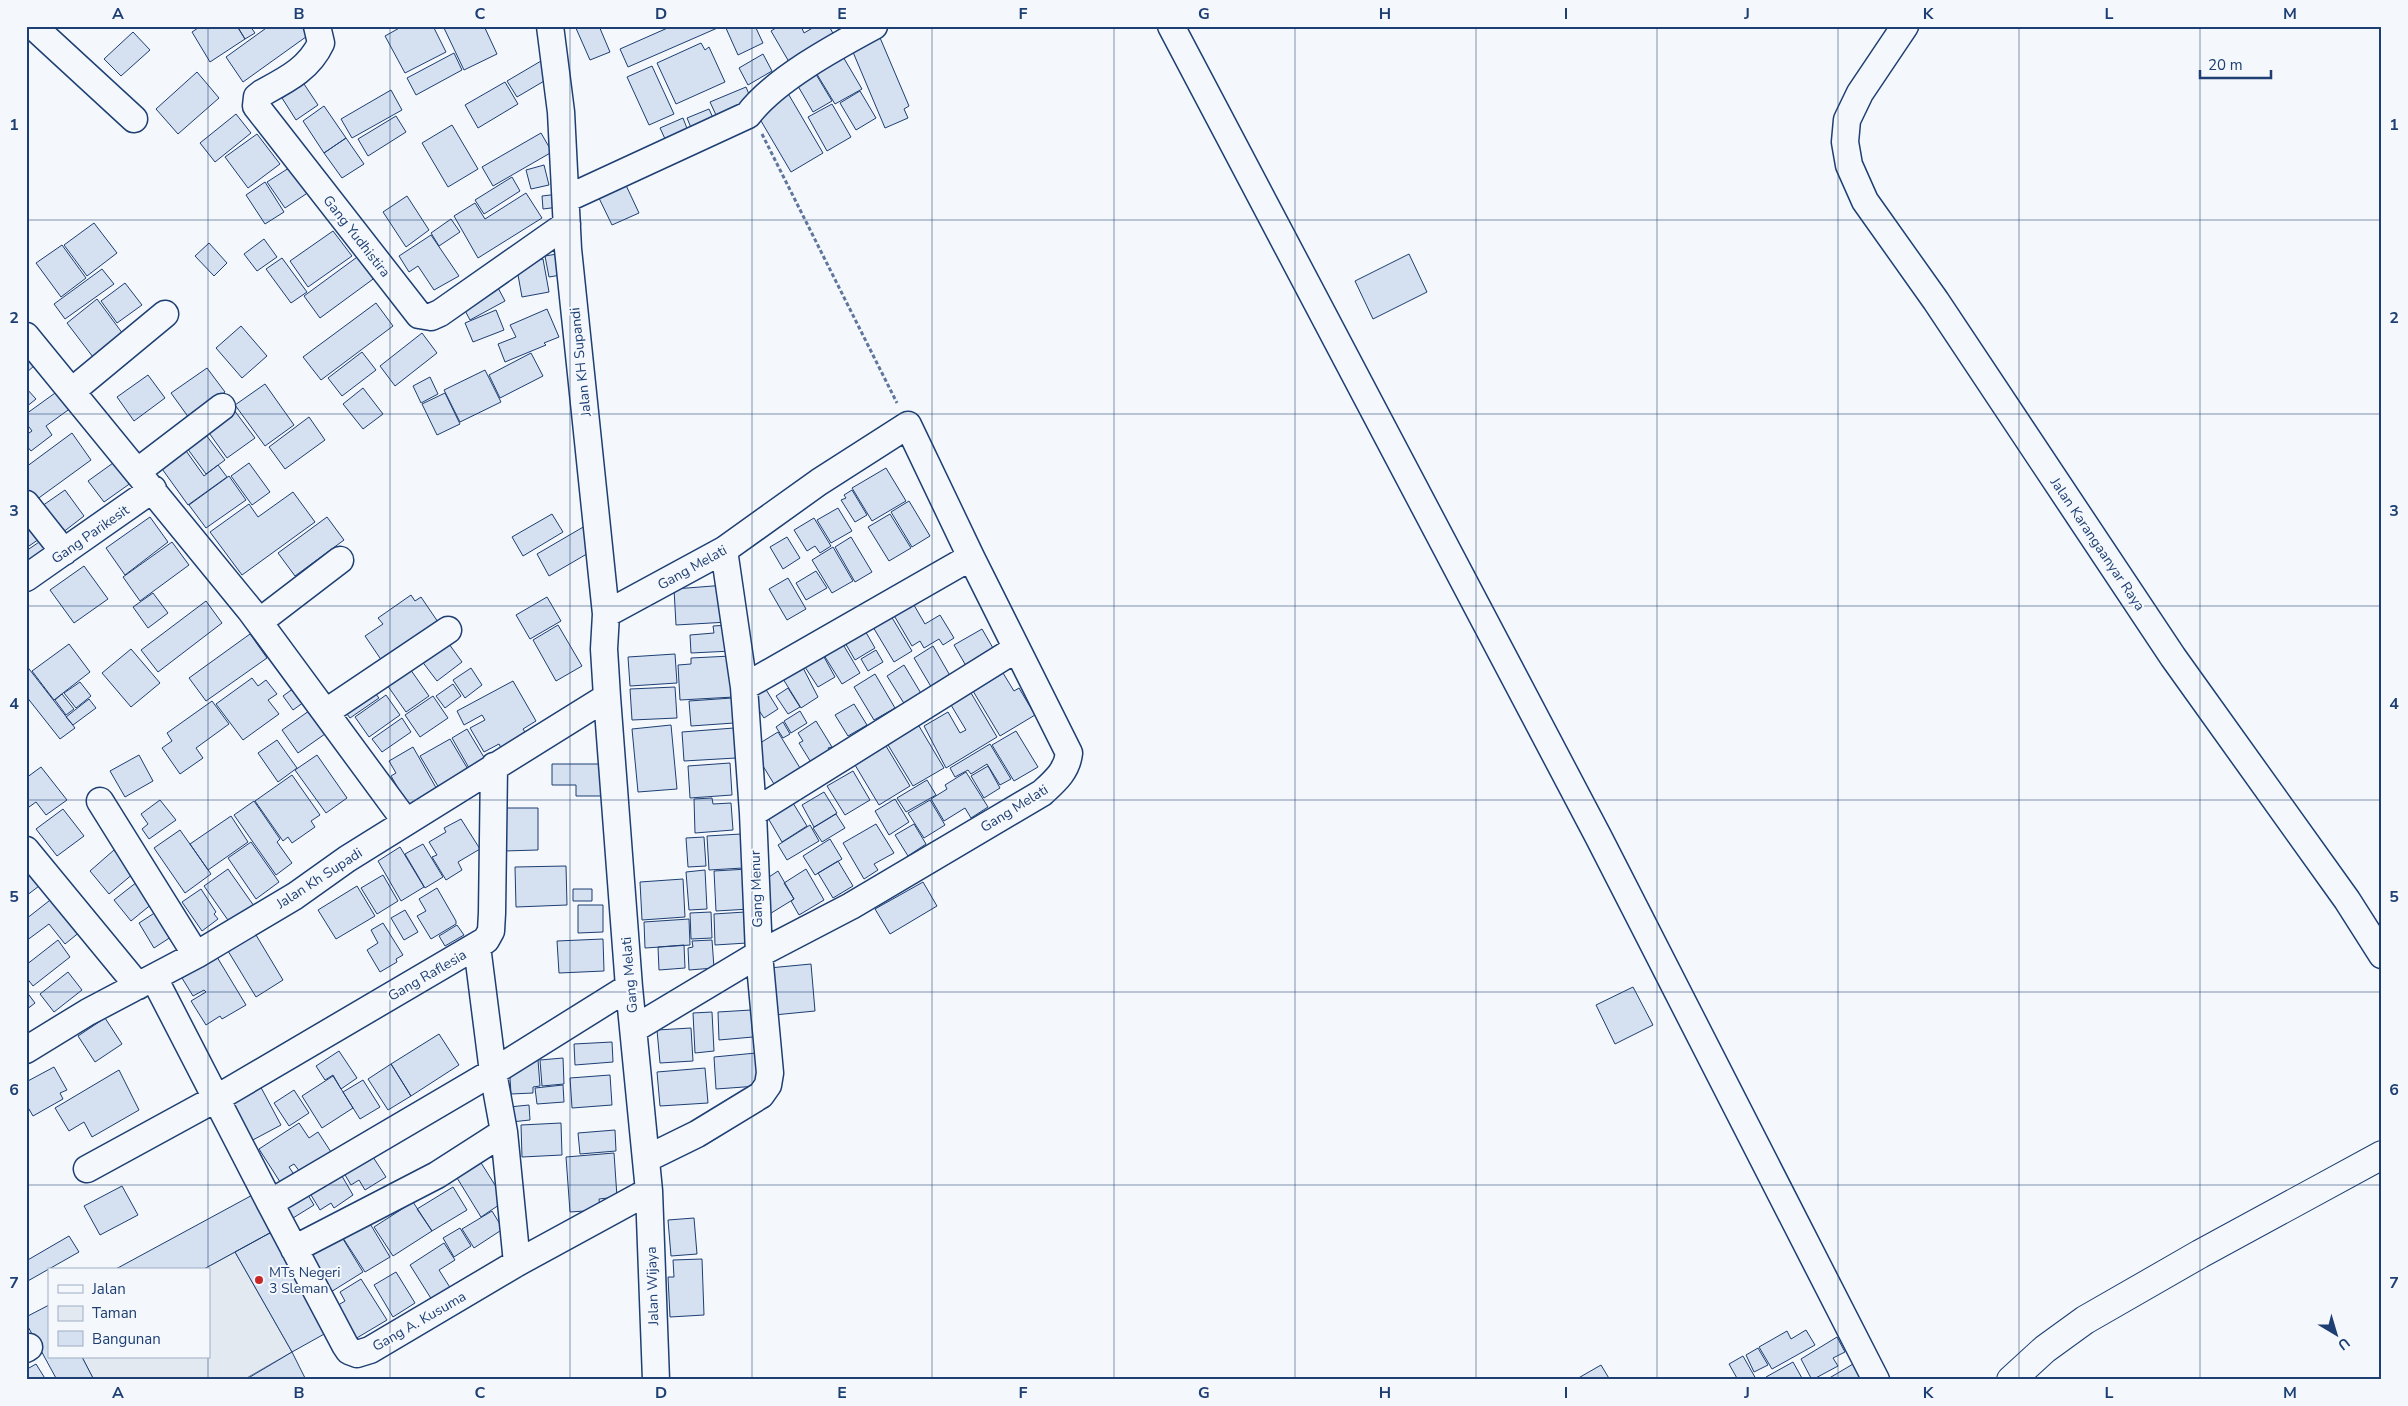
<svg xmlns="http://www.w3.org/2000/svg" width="2408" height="1406" font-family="'Nunito Sans',sans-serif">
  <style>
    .green { fill: #e3e9f0; stroke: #687fa3 }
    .building { fill: #d5e0f0; stroke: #1d3f73 }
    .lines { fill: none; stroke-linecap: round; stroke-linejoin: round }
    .minor-casing { stroke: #1d3f73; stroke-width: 29 }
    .major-casing { stroke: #1d3f73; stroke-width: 30 }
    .path { stroke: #5e769c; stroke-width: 3; stroke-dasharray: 4 2.5; stroke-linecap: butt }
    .minor { stroke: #f4f7fb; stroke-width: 26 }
    .major { stroke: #f4f7fb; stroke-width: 28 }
    .grid { fill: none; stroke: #1d3f73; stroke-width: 1; stroke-opacity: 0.55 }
    .poi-dot { fill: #c62828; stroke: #f4f7fb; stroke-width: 2 }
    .labels { text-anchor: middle; stroke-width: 4; stroke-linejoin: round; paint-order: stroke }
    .street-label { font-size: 14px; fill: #1d3f73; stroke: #f4f7fb }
    .poi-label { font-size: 14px; fill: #1d3f73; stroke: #f4f7fb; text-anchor: start }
    .neatline { fill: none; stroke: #1d3f73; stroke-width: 2 }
    .grid-label { font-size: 16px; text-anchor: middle; font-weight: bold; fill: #1d3f73 }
  </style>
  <rect width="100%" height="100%" fill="#f4f7fb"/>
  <path class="green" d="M235,1252L292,1352L243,1380H94L82,1357H209V1270H202Z"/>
  <path class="building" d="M201,26H237L245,39L210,62L192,32Z
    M237,26H250L255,33L245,39Z
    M269,26H304L310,34L243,82L226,57Z
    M403,26H433L446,52L405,73L385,36Z
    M447,26H484L497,54L464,70L444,28Z
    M575,26H599L610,52L590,60Z
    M672,26H722L628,67L620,49Z
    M725,26H755L763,43L738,55Z
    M779,26H801L804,33L816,26H829L835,37L792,67L771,31Z
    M133,32L150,50L121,76L104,59Z
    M878,33L909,106L904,109L908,118L885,128L850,45Z
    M701,43L705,50L709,47L725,82L676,104L657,63Z
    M454,53L462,70L416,95L407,78Z
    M763,54L772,71L748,85L739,68Z
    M842,55L862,89L835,104L815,71Z
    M541,61L551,77L517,97L507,81Z
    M652,66L674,114L649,125L627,77Z
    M814,71L832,101L813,112L795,81Z
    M197,72L219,98L178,134L156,109Z
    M505,82L518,104L478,128L465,105Z
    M304,84L318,105L296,120L282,98Z
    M746,87L751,99L716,115L710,102Z
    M391,90L402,110L352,138L341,119Z
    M786,90L823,153L791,172L754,109Z
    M860,91L876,118L856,130L840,103Z
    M832,104L851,137L827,151L808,117Z
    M324,106L346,138L324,153L303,121Z
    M709,109L714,120L692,130L687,118Z
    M236,114L251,133L215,162L200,143Z
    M396,116L406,132L368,156L358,139Z
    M683,118L688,131L666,141L660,128Z
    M452,125L478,169L448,187L422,143Z
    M541,133L552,152L493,186L482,167Z
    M257,134L280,164L248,188L225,157Z
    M346,138L364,164L342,178L324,153Z
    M544,165L549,185L531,189L526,170Z
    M292,166L309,192L285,208L267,182Z
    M512,177L520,191L484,214L475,200Z
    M624,181L639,213L612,225L597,194Z
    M265,182L284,212L265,224L246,195Z
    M526,193L542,218L478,258L454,216L475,203L485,219Z
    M559,194V207L543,209L542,196Z
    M407,196L429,230L406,247L383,212Z
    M451,219L460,232L439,246L431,233Z
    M94,223L117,253L87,276L64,245Z
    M333,231L352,256L308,287L290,261Z
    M431,235L459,276L434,290L418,266L409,272L399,256Z
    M264,239L277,257L257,271L244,254Z
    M209,243L227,263L214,276L195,256Z
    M62,245L86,278L61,297L36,263Z
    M364,252L380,274L320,318L304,296Z
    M563,253L567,274L549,277L545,256Z
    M1409,254L1427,292L1373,319L1355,281Z
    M282,258L307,292L291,303L266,269Z
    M543,259L549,292L522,297L516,264Z
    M102,269L114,284L65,319L54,304Z
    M125,283L142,305L117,323L101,301Z
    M496,284L505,301L470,320L461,303Z
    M97,299L126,338L96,361L67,323Z
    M376,303L393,326L321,380L303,357Z
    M547,309L559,337L544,343L546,345L505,362L498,344L516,337L510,325Z
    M496,310L504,330L473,342L465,323Z
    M241,326L267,356L242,378L216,348Z
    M422,333L437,353L395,386L380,366Z
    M26,339L43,358L26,373Z
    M362,352L376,370L342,396L328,378Z
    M531,353L543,376L500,398L489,375Z
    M207,368L225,392L189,418L171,393Z
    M485,370L501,402L460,422L444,390Z
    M148,375L165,398L134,421L117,397Z
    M430,377L438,394L421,403L413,386Z
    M265,384L294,425L265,446L235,405Z
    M26,388L36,399L26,407Z
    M62,388L75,405L46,426L52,435L31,451L26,445V435L32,431L26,423V414Z
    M363,388L383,414L363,429L343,404Z
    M445,393L460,424L437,435L422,404Z
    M234,410L255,438L227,458L207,430Z
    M309,417L325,440L285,469L269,447Z
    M72,433L91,460L36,500L26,487V467Z
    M206,435L225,460L206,474L187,448Z
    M184,448L204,476L218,465L227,477L188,505L160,466Z
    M120,458L135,480L104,502L88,481Z
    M249,463L270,492L252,505L231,476Z
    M886,468L906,501L872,521L852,488Z
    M229,476L246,500L206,528L189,505Z
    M65,490L84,516L62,533L42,506Z
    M852,490L867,515L855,522L841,500L846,498L844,495Z
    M293,492L315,522L242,575L210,532L249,504L258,517Z
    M909,501L930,536L912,547L891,512Z
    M838,508L852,531L831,543L817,520Z
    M26,509L45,535L29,546L26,542Z
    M552,514L563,532L523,556L512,537Z
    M890,514L911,548L889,561L868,527Z
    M150,517L168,542L125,575L106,548Z
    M327,517L344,540L295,576L278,553Z
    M814,518L831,546L820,553L815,546L807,551L794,530Z
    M585,526L597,548L549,576L537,554Z
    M787,537L800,558L783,569L770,547Z
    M851,537L872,572L855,582L835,547Z
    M45,538L57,554L35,570L26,558V551Z
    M172,542L189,565L140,601L123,577Z
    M833,547L853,581L832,593L812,560Z
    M84,566L108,599L74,623L50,590Z
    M816,571L827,588L806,600L796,583Z
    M788,578L806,609L787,620L769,589Z
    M726,585L728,622L676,625L674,589Z
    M153,593L168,613L148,628L133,607Z
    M411,595L415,601L421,597L438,622L382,661L365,636L383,624L378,618Z
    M547,597L561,621L530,639L516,615Z
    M911,600L925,624L940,615L954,638L943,645L939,639L924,648L920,641L912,646L892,612Z
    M206,601L222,623L158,672L141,650Z
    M888,611L912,651L894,662L870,622Z
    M558,625L582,666L556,681L533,640Z
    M730,625L732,651L691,653L690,635L714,633L713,626Z
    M864,629L875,648L855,660L844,641Z
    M982,629L997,655L969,671L954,645Z
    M250,634L267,658L206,701L189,678Z
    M444,637L462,662L437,681L418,656Z
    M841,641L860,673L842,684L822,652Z
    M69,644L90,672L54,700L32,671Z
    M933,646L952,679L933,690L914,658Z
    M131,649L160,683L131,707L102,673Z
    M876,650L883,662L868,671L861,659Z
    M675,654L677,683L630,686L628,657Z
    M731,656L734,697L680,700L678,665L691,664V658Z
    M824,657L835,677L818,687L805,667Z
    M800,662L818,697L801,708L780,674Z
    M26,665L75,728L60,739L26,696Z
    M904,665L922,695L905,705L887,676Z
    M408,666L429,696L406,712L385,682Z
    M471,668L482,685L465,698L453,680Z
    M1003,673L1014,691L1019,688L1035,715L1000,736L973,691Z
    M875,674L895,708L874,720L854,687Z
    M252,678L258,686L266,680L277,694L268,700L279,714L243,740L216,704Z
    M513,681L536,721L523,729L531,741L505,756L499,744L484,752L470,728L485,720L482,715L464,725L457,711Z
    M80,682L91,696L76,708L64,693Z
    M301,683L311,697L293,710L283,696Z
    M453,684L461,696L445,708L436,696Z
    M370,687L379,698L350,718L342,707Z
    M675,687L677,718L632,720L630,689Z
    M765,688L778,709L764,718L750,697Z
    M788,688L800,707L788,714L776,696Z
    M971,693L997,737L946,768L924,726L948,712L960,733L966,730L951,705Z
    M62,694L74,709L66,715L55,700Z
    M386,695L400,715L369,737L355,717Z
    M433,696L448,718L420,737L405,715Z
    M732,698L734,723L691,726L689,701Z
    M89,699L96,708L73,725L66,717Z
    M212,701L229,724L196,748L203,758L180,774L162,748L172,741L167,733Z
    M854,704L867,725L848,736L835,715Z
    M316,706L332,729L298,753L282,730Z
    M800,711L807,723L791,733L784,721Z
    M402,718L411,732L382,752L372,739Z
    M816,721L832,747L828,748L831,753L812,764L799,743L803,741L798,733Z
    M916,721L944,768L913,786L885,740Z
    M783,722L790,734L783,738L776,727Z
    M671,725L677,789L638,792L632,729Z
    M734,728L736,758L684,761L682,732Z
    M467,729L485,759L469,768L452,738Z
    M1016,731L1038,767L1014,781L992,745Z
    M778,732L800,768L774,784L752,748Z
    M450,739L469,771L439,788L420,756Z
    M277,740L297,768L278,782L258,753Z
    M883,741L910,786L879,805L852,760Z
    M990,744L1011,779L1000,785L987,764L971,774L968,770L955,777L950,768Z
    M413,747L439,793L416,807L413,802L408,805L391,776L396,773L389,761Z
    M139,755L153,781L125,797L110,771Z
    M317,755L347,798L326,813L295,770Z
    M730,763L732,795L690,798L688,766Z
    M552,764H601L602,796H576V785H552Z
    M988,766L1000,788L984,798L971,776Z
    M41,767L67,800L46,815L36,802L29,807L26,803V778Z
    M853,771L870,800L845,815L827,786Z
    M966,772L988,807L971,818L965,808L944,821L931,799L947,789L945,785Z
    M292,775L320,815L311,821L315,827L292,843L288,837L283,841L255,801Z
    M927,780L936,795L906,812L897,798Z
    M824,792L837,813L814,827L802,805Z
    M712,798L713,804L731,803L733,830L695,833L694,799Z
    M895,799L909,822L889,835L875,811Z
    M160,800L176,820L149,839L142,829L148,824L141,814Z
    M930,800L945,825L924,838L908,813Z
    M254,801L280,839L277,842L292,863L276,875L234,815Z
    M793,803L807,826L782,842L765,813Z
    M504,808H538V850L504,851Z
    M63,809L84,836L57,856L36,829Z
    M836,814L845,828L822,842L813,828Z
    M231,816L248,842L208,870L190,844Z
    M461,819L480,849L458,862L462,870L446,880L432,857L437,855L429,842L446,832L444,828Z
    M876,824L894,853L874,864L878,870L864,879L843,843Z
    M914,824L926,844L908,856L895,835Z
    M810,825L819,841L787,860L778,845Z
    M180,830L211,874L185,893L154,848Z
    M741,834L743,868L709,870L707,836Z
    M704,837L706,866L688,867L686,838Z
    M830,839L842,859L815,875L803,856Z
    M251,842L279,882L256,899L228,858Z
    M423,844L443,877L425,888L405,854Z
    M400,847L424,887L401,901L378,861Z
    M114,850L134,873L109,894L90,871Z
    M838,861L853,886L833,898L818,873Z
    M566,866L567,905L516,907L515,867Z
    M228,869L254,906L230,923L204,886Z
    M748,869L750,909L716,911L714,871Z
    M806,869L824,900L799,915L791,901L794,899L784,883Z
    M26,870L39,886L26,896Z
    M705,870L707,909L689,910L686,872Z
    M778,871L794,899L768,915L763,881Z
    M383,875L398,901L377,914L361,888Z
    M683,879L685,917L642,920L640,882Z
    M137,882L153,903L131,921L114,900Z
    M923,882L937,906L890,934L875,909Z
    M357,886L375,916L336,939L318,910Z
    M437,888L456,921V924L431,939L417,916L426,911L419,899Z
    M201,889L216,912L214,914L218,919L202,931L182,902Z
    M573,889H592V901H573Z
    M54,897L81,931L65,944L49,924L26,941V919Z
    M578,905H603V932L578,933Z
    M159,910L174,935L154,948L139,923Z
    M405,910L418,932L404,940L391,918Z
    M711,912L712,938L691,939L690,913Z
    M745,912L747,943L715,945L714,914Z
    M689,919L690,945L645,948L644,922Z
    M383,923L403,955L396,959L397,962L380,972L367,950L378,943L371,930Z
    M457,925L464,935L445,946L439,936Z
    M256,935L283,980L256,997L228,951Z
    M603,939L604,971L559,973L557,941Z
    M58,940L70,957L33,986L26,977V965Z
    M712,940L714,968L689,970L688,948L693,947L692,941Z
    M684,945L685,968L659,970L658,947Z
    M217,957L246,1005L222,1019L220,1016L206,1025L191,1001L206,992L204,990L193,996L182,978Z
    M811,964L815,1011L774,1015L769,968Z
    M68,972L82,990L54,1012L40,994Z
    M1633,987L1653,1025L1615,1044L1596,1005Z
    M26,991L35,1003L26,1010Z
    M751,1010L753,1037L719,1040L718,1012Z
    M712,1012L714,1051L695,1053L693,1013Z
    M105,1018L122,1044L95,1062L78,1036Z
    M691,1028L693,1061L660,1063L657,1030Z
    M439,1034L459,1065L411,1096L391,1064Z
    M612,1042L613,1062L575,1065L574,1044Z
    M339,1051L357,1078L341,1089L333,1075L325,1080L316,1066Z
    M756,1053L758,1086L716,1089L714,1057Z
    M563,1058L564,1084L542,1086L540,1060Z
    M538,1060L540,1086L533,1087V1093L511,1094L509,1062Z
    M391,1064L411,1096L388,1110L368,1079Z
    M54,1067L67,1090L60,1093L63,1099L33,1116L26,1104V1082Z
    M705,1068L708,1103L660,1106L657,1072Z
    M119,1070L139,1110L92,1137L84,1122L69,1131L55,1108Z
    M610,1075L612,1105L572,1108L570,1078Z
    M333,1076L353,1108L322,1128L302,1096Z
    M257,1080L281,1125L249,1142L225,1096Z
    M363,1080L380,1107L360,1119L343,1092Z
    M563,1085L564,1102L537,1104L535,1088Z
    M294,1090L309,1113L289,1126L274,1103Z
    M529,1105L530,1120L511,1122L509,1107Z
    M299,1123L309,1138L318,1132L331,1152L300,1172L294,1164L289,1167L295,1176L282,1185L259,1149Z
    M561,1123L562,1155L522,1157L521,1125Z
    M615,1130L616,1151L580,1154L578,1133Z
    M614,1153L617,1197L599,1199L600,1210L570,1212L566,1157Z
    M373,1157L386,1177L365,1190L359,1180L351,1185L341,1168Z
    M478,1158L505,1201L481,1217L454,1173Z
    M339,1171L353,1195L334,1208L331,1203L320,1210L308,1190Z
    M122,1186L138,1215L100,1235L84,1206Z
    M453,1187L467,1210L432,1231L417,1209Z
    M305,1190L314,1205L293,1218L284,1203Z
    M258,1192L279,1228L202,1270H114Z
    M413,1202L432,1231L393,1256L374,1227Z
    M492,1211L503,1229L474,1248L462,1229Z
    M694,1218L697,1254L671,1256L668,1220Z
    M369,1222L390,1257L365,1272L343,1238Z
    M279,1228L335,1328L292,1352L235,1252Z
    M460,1228L471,1246L454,1257L443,1238Z
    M340,1234L363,1272L326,1295L303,1257Z
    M69,1236L79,1252L26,1282V1261Z
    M444,1243L455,1260L439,1270L451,1289L432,1300L410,1265Z
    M702,1259L704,1315L670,1317L668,1277H674L673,1260Z
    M396,1272L415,1303L393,1317L374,1285Z
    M361,1279L387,1320L350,1342L330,1310L345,1301L340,1292Z
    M49,1305V1357H82L94,1380H57L26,1323V1317Z
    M1806,1330L1815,1345L1772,1369L1759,1347L1787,1331L1791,1339Z
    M1837,1337L1845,1352L1833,1358L1838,1366L1812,1380L1801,1359Z
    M1758,1348L1768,1365L1754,1372L1746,1355Z
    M292,1352L306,1380H245Z
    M1743,1356L1756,1379L1754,1380H1738L1729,1364Z
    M1793,1362L1803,1380H1768L1766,1377Z
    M36,1364L46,1380H26V1365L29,1368Z
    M1853,1364L1861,1380H1826Z
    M1601,1365L1610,1380H1575Z"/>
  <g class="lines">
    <g class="minor-casing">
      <path id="minor" d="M33,26L134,119
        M317,26L321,43C309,69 286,80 262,93L257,97L256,106L419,315L431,317L440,313L567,224
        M550,26L561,112L568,249L606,614L604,649L607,697L629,987L649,1191L656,1380
        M1171,26L1598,836L1876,1380
        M1905,26L1860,93L1847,120L1845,142L1849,165L1865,201L1936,301L2173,657L2347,900L2382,955
        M566,199L748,115C774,80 835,47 874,26
        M26,336L250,610L406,822
        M72,391L165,314
        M138,471L222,407
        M26,504L64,552
        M26,578L153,489
        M606,614L724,550L819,482L908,425L971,557L1069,753C1067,771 1055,781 1042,793L851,906L759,954L634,1029
        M259,622L340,560
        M744,687L971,557
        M326,712L448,630
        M100,801L196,955
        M753,813L1016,649
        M26,850L138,986
        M477,946L493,1072L504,1132L517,1263
        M154,978L270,1203
        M629,987L493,1072L270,1203L345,1345L349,1351L357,1354L370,1350L517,1263L649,1191
        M26,1050L88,1012L196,955L295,896L347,859L607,697
        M646,1159L697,1134L761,1095L768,1085L770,1073L759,954L753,813L744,687L724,550
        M87,1169L217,1098L486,940L491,931L492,913L494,766
        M294,1249L437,1175L504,1132
        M26,1349L29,1347"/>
    </g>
    <g class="major-casing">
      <path id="major" d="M2011,1380L2045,1349L2085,1320L2200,1254L2382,1155"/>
    </g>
    <path class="path" d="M762,134L897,403"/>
    <use href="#minor" class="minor"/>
    <use href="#major" class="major"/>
  </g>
  <path class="grid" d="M208,26V1270M390,26V1380M570,26V1380M752,26V1380M932,26V1380M1114,26V1380M1295,26V1380M1476,26V1380M1657,26V1380M1838,26V1380M2019,26V1380M2200,26V1380M26,220H2382M26,414H2382M26,606H2382M26,800H2382M26,992H2382M26,1185H2382M208,1357V1380"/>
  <circle class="poi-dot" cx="259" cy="1280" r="5"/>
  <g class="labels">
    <g class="street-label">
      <text transform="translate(357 236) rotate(52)" y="5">Gang Yudhistira</text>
      <text transform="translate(580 362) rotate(-96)" y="5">Jalan KH Supandi</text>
      <text transform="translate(90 534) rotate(-35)" y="5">Gang Parikesit</text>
      <text transform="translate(2098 544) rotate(56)" y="5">Jalan Karangaanyar Raya</text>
      <text transform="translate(692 567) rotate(-29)" y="5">Gang Melati</text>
      <text transform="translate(1014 808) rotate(-32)" y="5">Gang Melati</text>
      <text transform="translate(319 878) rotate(-33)" y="5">Jalan Kh Supadi</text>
      <text transform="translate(756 889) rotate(-92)" y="5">Gang Menur</text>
      <text transform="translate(427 975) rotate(-30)" y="5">Gang Raflesia</text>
      <text transform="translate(629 975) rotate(-95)" y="5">Gang Melati</text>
      <text transform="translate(652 1286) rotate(-92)" y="5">Jalan Wijaya</text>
      <text transform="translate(419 1321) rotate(-30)" y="5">Gang A. Kusuma</text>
    </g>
    <g class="poi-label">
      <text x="269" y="1277">MTs Negeri<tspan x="269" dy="16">3 Sleman</tspan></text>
    </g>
  </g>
  <rect width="2408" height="1406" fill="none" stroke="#f4f7fb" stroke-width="55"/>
  <rect x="48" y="1268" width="162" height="90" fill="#f4f7fb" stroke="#9eadc5"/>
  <rect x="58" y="1285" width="25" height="8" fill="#f4f7fb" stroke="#9eadc5"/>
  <text x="92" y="1294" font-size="15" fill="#1d3f73">Jalan</text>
  <rect x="58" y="1306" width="25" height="15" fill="#e3e9f0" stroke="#9eadc5"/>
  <text x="92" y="1318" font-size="15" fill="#1d3f73">Taman</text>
  <rect x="58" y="1331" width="25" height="15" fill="#d5e0f0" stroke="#9eadc5"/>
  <text x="92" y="1344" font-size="15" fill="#1d3f73">Bangunan</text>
  <g transform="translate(2336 1334) rotate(142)" stroke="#f4f7fb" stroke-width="4" paint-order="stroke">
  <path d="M0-4L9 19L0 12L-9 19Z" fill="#1d3f73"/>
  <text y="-8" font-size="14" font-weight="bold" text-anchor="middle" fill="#1d3f73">U</text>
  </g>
  <path d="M2200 70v8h71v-8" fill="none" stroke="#1d3f73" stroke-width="2.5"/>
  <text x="2208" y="70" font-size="15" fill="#1d3f73" stroke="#f4f7fb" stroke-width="4" paint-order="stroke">20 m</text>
  <rect x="28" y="28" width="2352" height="1350" class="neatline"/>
  <g class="grid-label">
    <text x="118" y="19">A</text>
    <text x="299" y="19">B</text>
    <text x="480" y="19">C</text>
    <text x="661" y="19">D</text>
    <text x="842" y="19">E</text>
    <text x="1023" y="19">F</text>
    <text x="1204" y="19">G</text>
    <text x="1385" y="19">H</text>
    <text x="1566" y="19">I</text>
    <text x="1747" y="19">J</text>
    <text x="1928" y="19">K</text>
    <text x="2109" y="19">L</text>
    <text x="2290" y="19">M</text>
    <text x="14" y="130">1</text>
    <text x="2394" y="130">1</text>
    <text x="14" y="323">2</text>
    <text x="2394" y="323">2</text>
    <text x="14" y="516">3</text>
    <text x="2394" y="516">3</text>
    <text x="14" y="709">4</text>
    <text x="2394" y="709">4</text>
    <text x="14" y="902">5</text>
    <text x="2394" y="902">5</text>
    <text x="14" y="1095">6</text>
    <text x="2394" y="1095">6</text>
    <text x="14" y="1288">7</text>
    <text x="2394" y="1288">7</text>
    <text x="118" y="1398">A</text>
    <text x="299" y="1398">B</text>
    <text x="480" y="1398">C</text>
    <text x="661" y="1398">D</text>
    <text x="842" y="1398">E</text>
    <text x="1023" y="1398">F</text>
    <text x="1204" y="1398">G</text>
    <text x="1385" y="1398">H</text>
    <text x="1566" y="1398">I</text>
    <text x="1747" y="1398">J</text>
    <text x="1928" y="1398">K</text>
    <text x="2109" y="1398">L</text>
    <text x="2290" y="1398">M</text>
  </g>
</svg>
